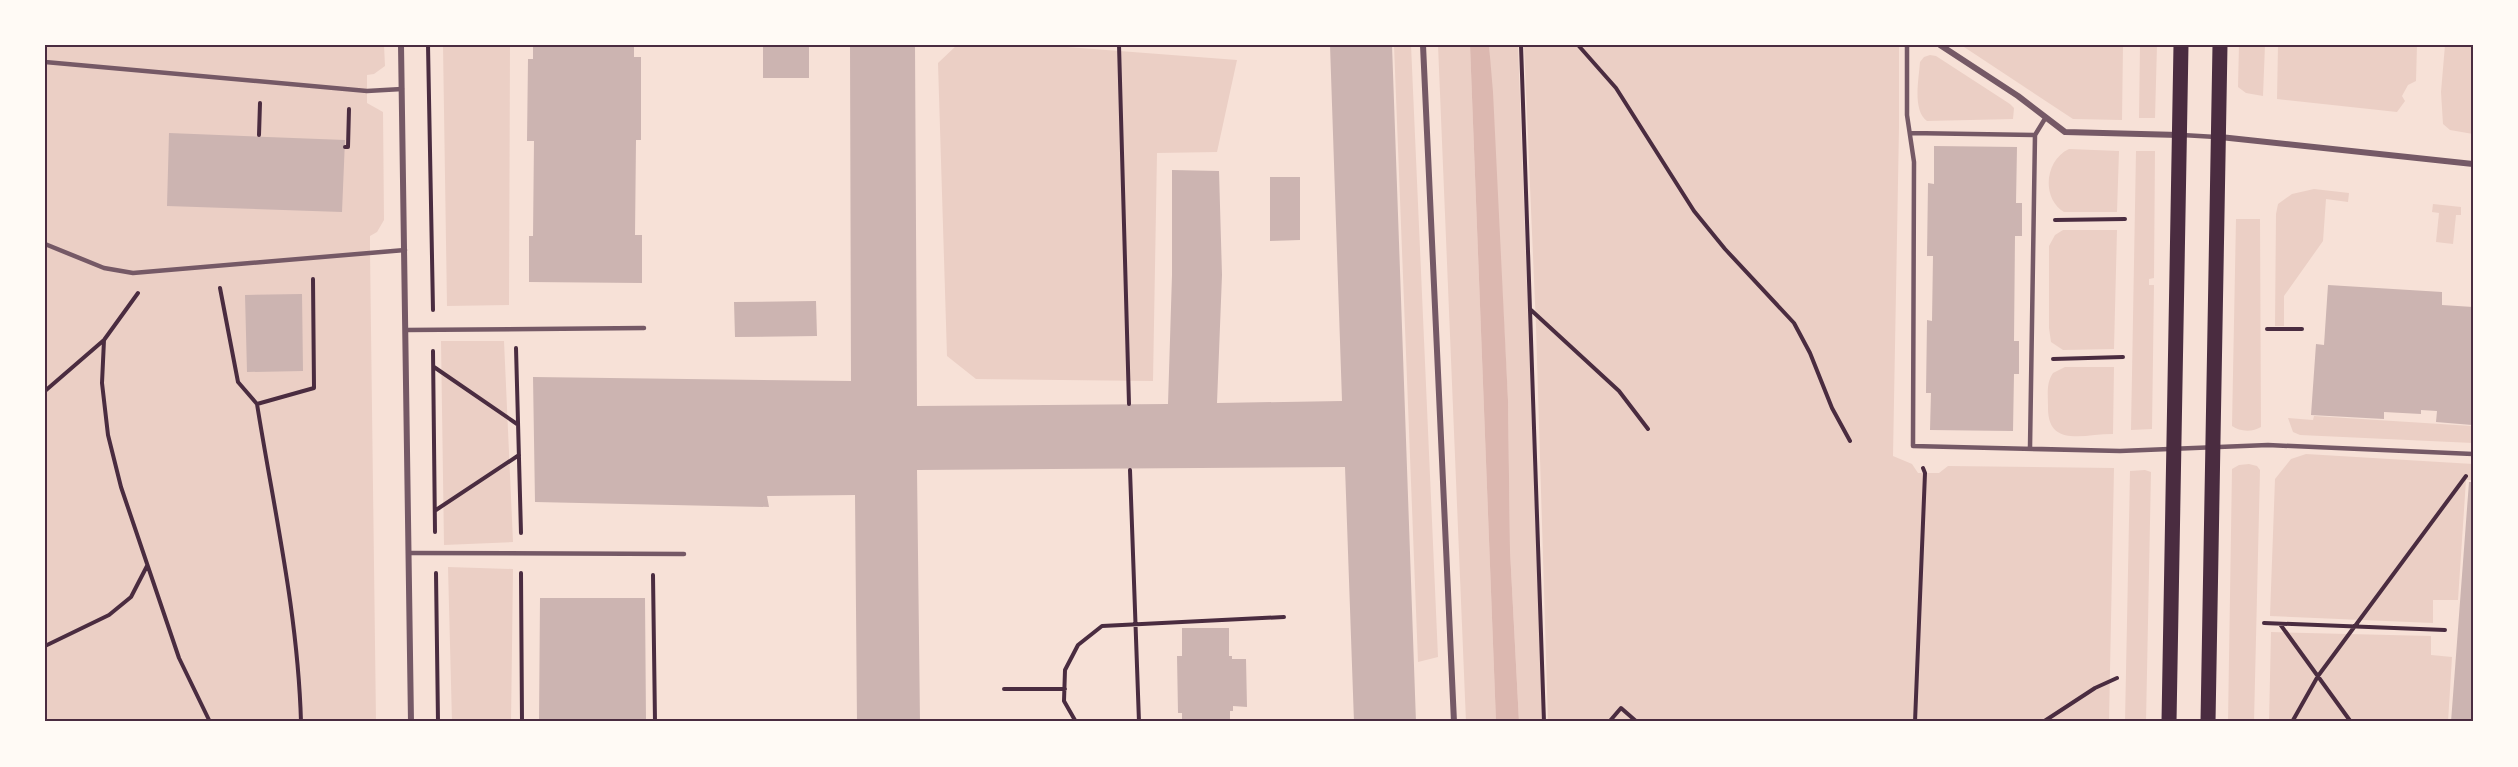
<svg xmlns="http://www.w3.org/2000/svg" width="2518" height="767" font-family="Commissioner,sans-serif">
  <style>
    .green { fill: #ebcfc5 }
    .water { fill: #dcb8b0 }
    .building { fill: #ccb4b1 }
    .lines { fill: none; stroke-linecap: round; stroke-linejoin: round }
    .path { stroke: #4a2c40; stroke-width: 4 }
    .service { stroke: #755966; stroke-width: 4.5 }
    .minor { stroke: #755966; stroke-width: 6 }
    .primary { stroke: #4a2c40; stroke-width: 15 }
    .neatline { fill: none; stroke: #4a2c40; stroke-width: 2 }
  </style>
  <rect width="100%" height="100%" fill="#f7e1d7"/>
  <path class="green" d="M45,45H384L385,66L374,74L367,75V103L383,112L384,220L377,232L370,236V251L376,722H45Z
    M443,45H510L509,305L447,306Z
    M957,45H1041L1237,60L1217,152L1157,153L1153,381L976,379L947,356L938,63Z
    M1394,45H1411L1438,657L1418,662Z
    M1438,45H1470L1496,722H1466Z
    M1489,45H1518L1543,722H1519L1510,550L1508,400Z
    M1524,45H1899V127L1893,456L1912,464L1918,473H1939L1948,466L2114,468L2109,722H1548L1536,326Z
    M1961,45H2123L2122,120L2073,119Z
    M2140,45H2157L2155,118H2139Z
    M2239,45H2265L2263,96L2246,93L2238,87Z
    M2278,45H2417L2416,81L2408,85L2402,96L2405,101L2397,112L2277,99Z
    M2445,45H2473V134L2450,130L2443,124L2441,92Z
    M1930,55L1936,56L2010,104L2014,108L2013,119L1927,121C1912,110 1919,79 1920,62L1924,57Z
    M2069,149L2119,151L2117,212H2064C2041,198 2045,160 2069,149Z
    M2136,151H2155L2154,278L2149,279V285H2154L2152,429L2131,430Z
    M2314,189L2349,193L2348,202L2326,199L2323,241L2284,296V326H2275L2276,214L2278,204L2292,194Z
    M2433,204L2461,207V215H2456L2453,244L2436,242L2439,213L2432,212Z
    M2236,219H2260L2261,427C2253,432 2240,432 2232,426Z
    M2063,230H2117L2114,349L2063,350L2051,342L2049,328V246L2055,235Z
    M441,341H504L513,542L444,545Z
    M2065,367H2114L2113,434C2083,434 2047,448 2048,406C2048,395 2046,383 2053,373Z
    M2314,416L2472,426L2473,424V443L2300,435L2293,432L2288,418L2313,420Z
    M2306,454L2473,464V480H2466L2458,600H2433V623L2270,616L2275,479L2291,459Z
    M2249,464L2257,466L2260,470L2254,722H2228L2232,469L2239,465Z
    M2145,470L2151,472L2146,722H2125L2130,471Z
    M448,567L513,569L511,722H452Z
    M2271,632L2431,636V655L2452,657L2448,722H2269Z"/>
  <path class="water" d="M1470,45H1489L1493,92L1508,400L1510,550L1519,722H1496Z"/>
  <path class="building" d="M533,45H634V57H641V140H636L635,235H642V283L529,282V236H533L534,141H527L528,59H533Z
    M763,45H809V78H763Z
    M850,45H915L917,406L1168,404L1172,275V170L1219,171L1222,275L1217,403L1342,401L1330,45H1392L1416,722H1354L1345,467L917,470L920,722H857L855,495L767,496L769,507L535,502L533,377L851,381Z
    M169,133L345,140L342,212L167,206Z
    M1934,146L2017,147L2016,203H2022V236H2015L2014,341H2019V374H2014L2013,431L1930,430L1931,393H1926L1927,320L1932,321L1933,256H1927L1928,183L1934,184Z
    M1270,177H1300V240L1270,241Z
    M2328,285L2442,292V305L2473,307L2472,425L2436,422L2437,411L2421,410V414L2384,412V419L2311,415L2316,344L2324,345Z
    M302,294L303,371L247,372L245,295Z
    M816,301L817,336L735,337L734,302Z
    M2469,482H2473V722H2451Z
    M540,598H645L646,722H539Z
    M1182,628H1229V656H1232V659H1246L1247,707L1233,706V711H1230V722H1182V713H1178L1177,656H1182Z"/>
  <g class="lines">
    <path class="path" d="M428,45L433,310
      M1119,45L1129,404
      M1521,45L1544,722
      M1578,45L1616,88L1694,211L1725,249L1794,323L1810,353L1832,408L1850,441
      M259,135L260,103
      M345,147H348L349,109
      M2055,220L2125,219
      M220,288L238,382L257,404C274,510 298,614 301,722
      M1531,310L1619,391L1648,429
      M2267,329H2302
      M104,340L102,383L108,435L121,487L179,658L210,722
      M516,348L521,533
      M433,351L435,532
      M2053,359L2123,357
      M434,367L517,424
      M45,391L104,340L138,293
      M257,404L314,388L313,279
      M1130,470L1139,722
      M436,510L519,455
      M436,573L438,722
      M521,573L522,722
      M653,575L655,722
      M2264,623L2445,630
      M2280,624L2351,722
      M45,646L109,615L131,597L147,566
      M1004,689H1065
      M1076,722L1064,701L1065,670L1078,645L1102,626L1284,617
      M1609,722L1621,708L1637,722
      M1915,722L1925,473L1923,468
      M2043,722L2095,688L2117,678
      M2292,722L2318,676L2466,476"/>
    <path class="service" d="M1907,45V115L1914,162L1913,446L2120,451L2268,445L2473,454
      M45,62L367,91L402,89
      M1910,133L2035,135
      M2182,135L2216,137
      M45,244L104,268L133,273L405,250
      M406,330L644,328
      M2030,448L2035,135L2046,117
      M409,553L684,554"/>
    <path class="minor" d="M401,45L411,722
      M1423,45L1454,722
      M1940,45L2018,96L2065,132L2179,135
      M2220,137L2473,164"/>
    <path class="primary" d="M2169,722L2181,45
      M2208,722L2220,45"/>
  </g>
  <rect width="2518" height="767" fill="none" stroke="#fffaf5" stroke-width="93"/>
  <rect x="46" y="46" width="2426" height="674" class="neatline"/>
</svg>
